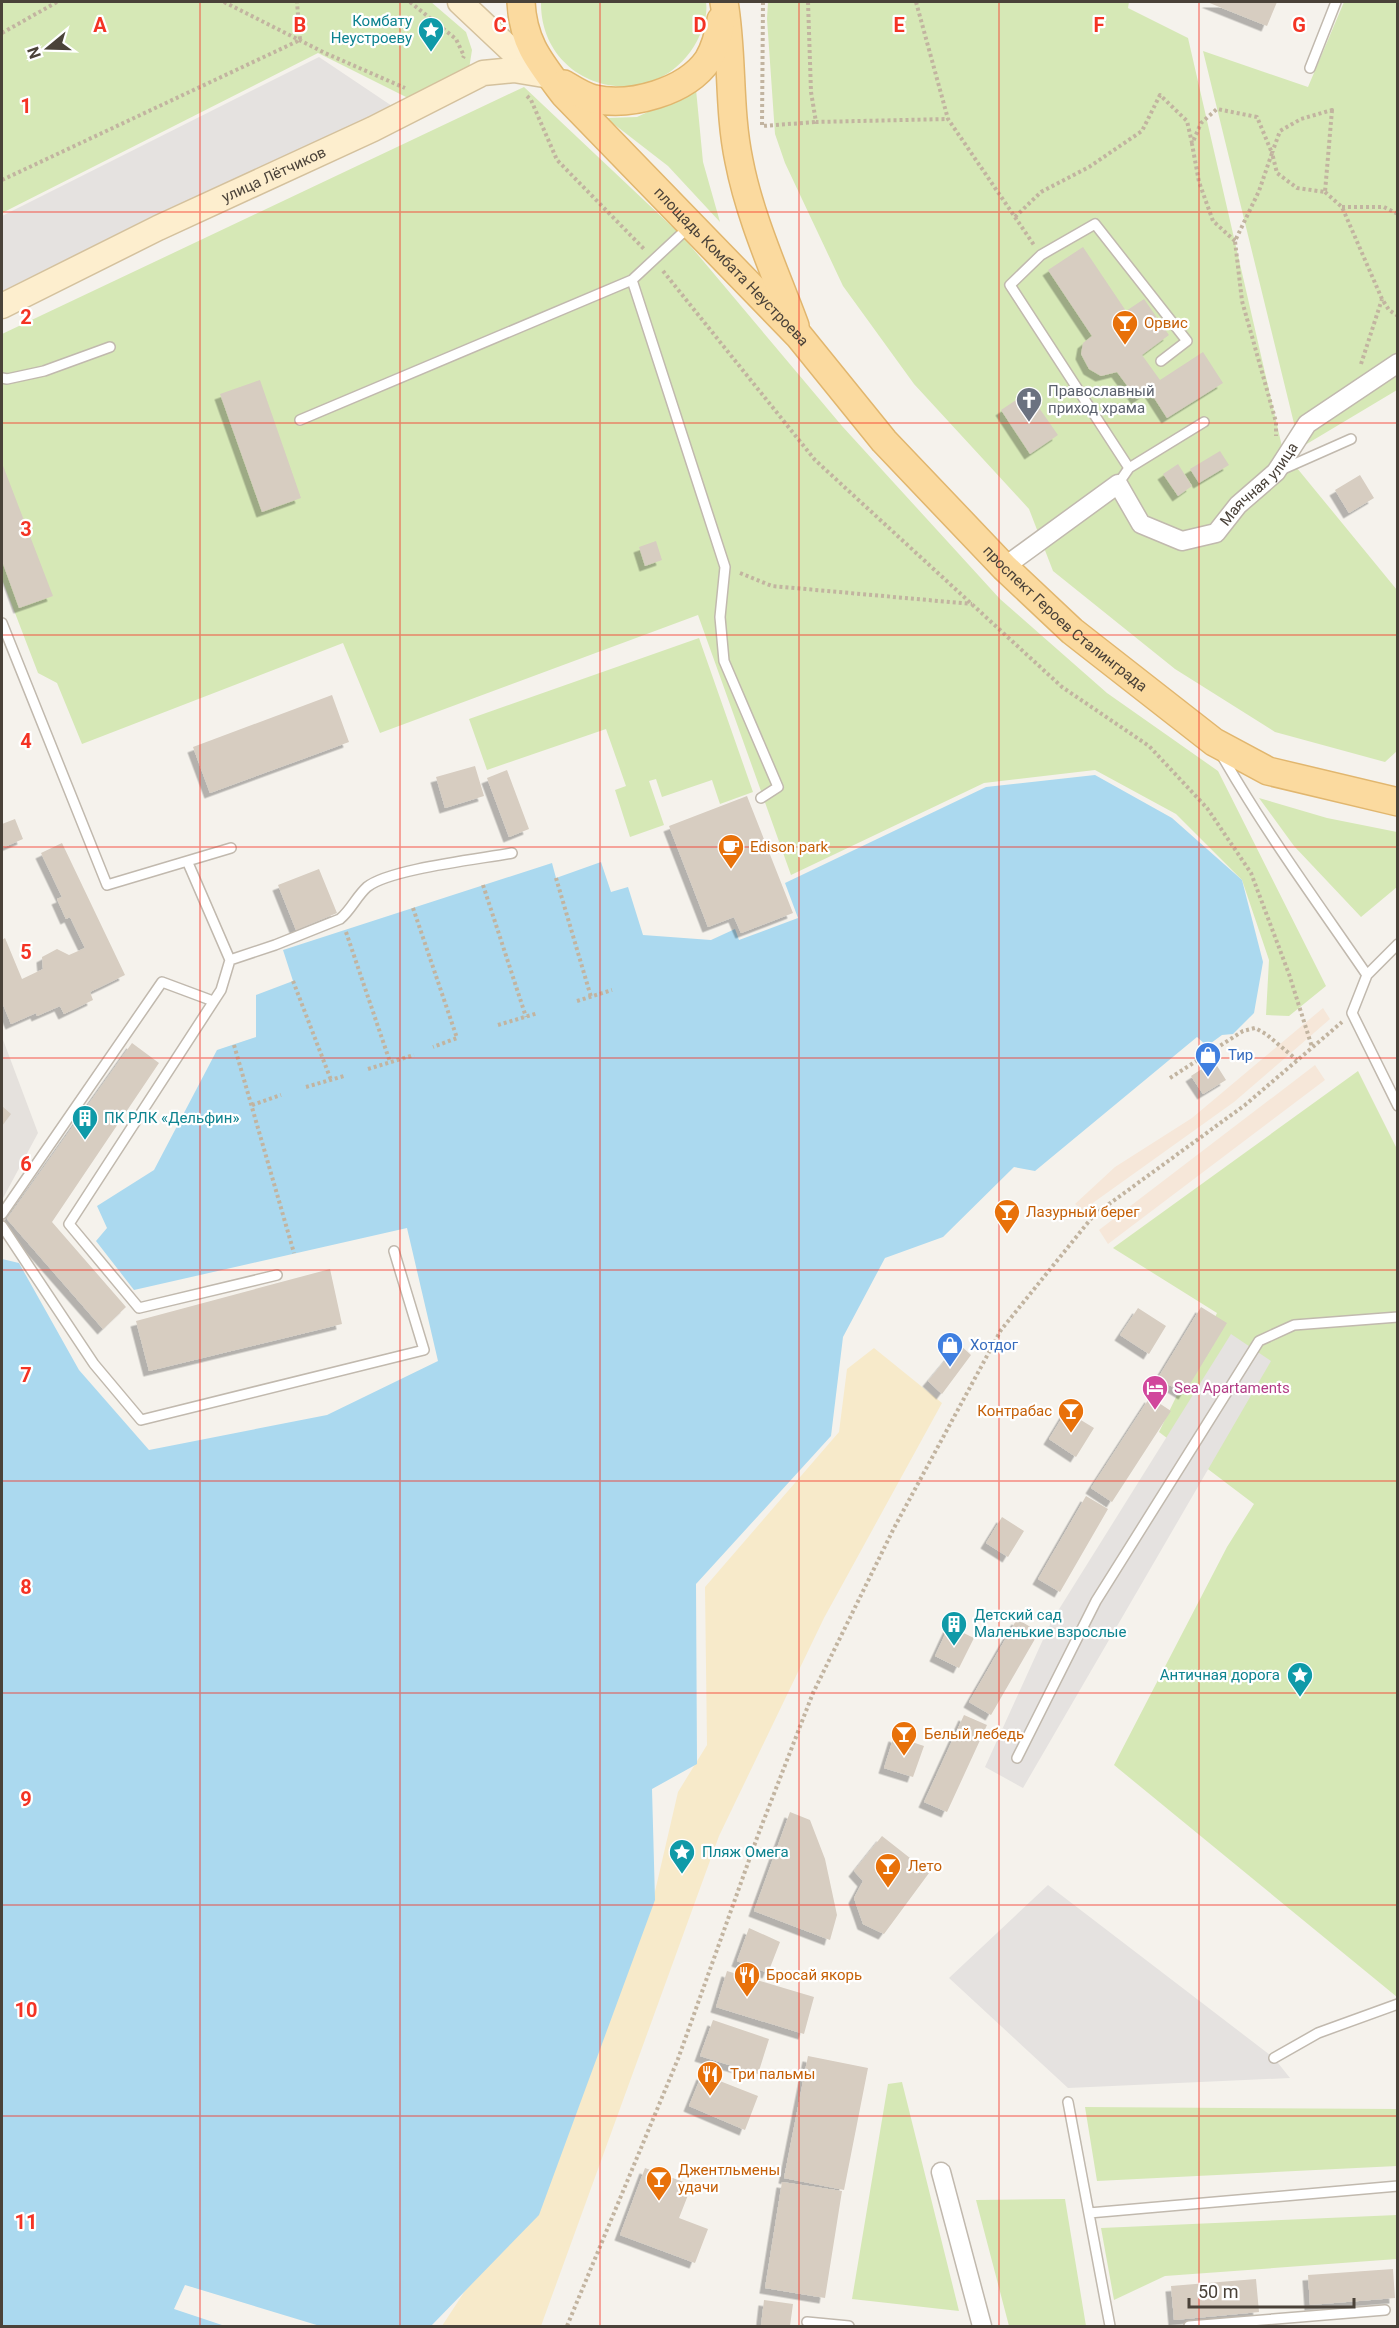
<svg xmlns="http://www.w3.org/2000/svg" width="1399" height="2328" font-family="Roboto,sans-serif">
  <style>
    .commercial { fill: #f6e7d9 }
    .industrial { fill: #e5e1dd }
    .green { fill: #d6e8b6 }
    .sand { fill: #f7eaca }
    .parking { fill: #e5e2e0 }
    .water { fill: #abd9ef }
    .pier { fill: #f5f2ec }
    .building { fill: #d7cdc1; filter: url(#shadow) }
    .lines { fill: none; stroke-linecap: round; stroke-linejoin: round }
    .service-casing { stroke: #c1b9ae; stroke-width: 12 }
    .minor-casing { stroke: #c1b9ae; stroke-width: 21 }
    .secondary-casing { stroke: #d4c19d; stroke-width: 27 }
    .primary-casing { stroke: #e1b66e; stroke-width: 30 }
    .path { stroke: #c2b4a0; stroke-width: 4; stroke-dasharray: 3 3; stroke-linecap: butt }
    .service { stroke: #fff; stroke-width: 9 }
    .minor { stroke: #fff; stroke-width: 18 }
    .secondary { stroke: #fdeece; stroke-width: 24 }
    .primary { stroke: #fbda9f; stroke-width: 27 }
    .grid { fill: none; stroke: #f43324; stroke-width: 1.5; stroke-opacity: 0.55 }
    .labels { text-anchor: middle; stroke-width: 4.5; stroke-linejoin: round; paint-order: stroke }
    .culture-label { font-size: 15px; fill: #0d838f; stroke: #fff; text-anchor: start }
    .street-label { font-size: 15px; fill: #4a4239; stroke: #fff }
    .food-label { font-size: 15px; fill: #c56008; stroke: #fff; text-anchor: start }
    .worship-label { font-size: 15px; fill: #5b616d; stroke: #fff; text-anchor: start }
    .shop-label { font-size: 15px; fill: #366cbe; stroke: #fff; text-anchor: start }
    .hotel-label { font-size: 15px; fill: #b23c85; stroke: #fff; text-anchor: start }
    .grid-label { font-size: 20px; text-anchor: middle; font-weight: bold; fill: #f43324; stroke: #fff; stroke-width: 4.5; stroke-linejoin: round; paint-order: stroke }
  </style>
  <defs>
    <filter id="shadow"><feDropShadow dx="-5.5" dy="5.5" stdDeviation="0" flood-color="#0004"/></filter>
  </defs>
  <rect width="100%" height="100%" fill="#f5f2ec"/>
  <path class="commercial" d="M1323,1008L1330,1019L1234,1102L1083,1210L1075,1204L1115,1167L1192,1118Z
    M1315,1065L1325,1080L1108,1244L1099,1230Z"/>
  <path class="industrial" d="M2,1037L38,1133L2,1200Z"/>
  <path class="green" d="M2,2H431L466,32L472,50L469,69L412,100L318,53L2,213Z
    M541,2H706C708,14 703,30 697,41C655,119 540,90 541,2Z
    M768,2H1129L1128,8L1188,38L1283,451L1397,590V751L1385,762L1275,732L1175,669L1053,571L1029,509L914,384L843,286L785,163L775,134L767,19Z
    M1344,2H1397V390L1300,448L1203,51L1308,87Z
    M695,79L703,162L720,222L668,166L606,118L637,117L669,102Z
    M524,87L683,237L842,426L1000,599L1107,693L1218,771L1326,986L1289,1016L1266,1015L1269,960L1242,880L1176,814L1095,770L984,783L791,875L698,615L380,733L343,643L82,744L57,683L38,673L2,579V334Z
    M699,638L753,792L720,804L712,780L662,797L656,779L649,781L664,825L630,837L615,790L626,786L606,729L487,770L469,719Z
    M1259,798L1327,818L1397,832V887L1361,917L1294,846Z
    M1358,1071L1398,1151L1397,1997L1114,1765L1227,1547L1254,1504L1159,1432L1217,1313L1113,1248Z
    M902,2082L959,2311L852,2299L888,2084Z
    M1085,2107L1397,2109V2166L1097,2181Z
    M1065,2199L1086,2326H1009L976,2200Z
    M1397,2215V2259L1165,2276L1114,2300L1101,2228Z"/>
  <path class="sand" d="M874,1348L942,1403L824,1618L719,1836L541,2326H442L508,2225L650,1913L678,1792L707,1745L705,1587L839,1432L847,1369Z"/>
  <path class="parking" d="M319,57L395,108L2,294V216Z
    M1231,1334L1271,1361L1023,1788L985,1767L1051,1622Z
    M1048,1885L1274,2058L1290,2078L1068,2088L949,1978Z"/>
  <path class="water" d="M1095,775L1172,818L1242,880L1263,962L1254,1013L1233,1034L1222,1035L1207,1046L1197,1037L1035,1171L1014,1167L943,1237L885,1258L843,1337L831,1436L696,1584L697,1764L652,1789L655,1900L539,2215L431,2326H320L185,2285L174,2309L225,2326H2V1259L19,1263L79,1370L149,1450L327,1415L438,1361L407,1228L134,1290L96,1241L107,1228L97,1206L154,1170L217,1050L256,1037V995L293,981L283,950L552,863L556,878L601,862L611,892L628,887L643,935L711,940L735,929L739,940L798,918L785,883L986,787Z"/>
  <path class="pier" d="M190,2287L313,2326L189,2290Z"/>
  <path class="building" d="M1207,2H1277L1267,26Z
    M1083,247L1126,311L1144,299L1169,335L1142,355L1160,380L1203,352L1223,383L1167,418L1149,390L1137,399L1117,372L1101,376L1089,369L1081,354L1083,343L1092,336L1048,270Z
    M260,380L301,498L262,512L220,394Z
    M1028,392L1058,435L1030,454L1001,410Z
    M1220,451L1229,465L1199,483L1190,469Z
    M2,463L53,596L19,608L2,561Z
    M1178,464L1192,486L1178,496L1163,474Z
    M1360,475L1374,498L1349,513L1335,490Z
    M656,541L662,560L645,566L639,547Z
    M332,695L349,742L210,793L193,747Z
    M475,766L484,796L445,808L436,777Z
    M507,770L529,829L509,837L487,778Z
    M747,796L793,913L741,933L734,917L708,927L669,826Z
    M15,819L23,839L2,848V824Z
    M62,843L125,975L90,992L93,1000L64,1014L60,1006L37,1016L36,1013L11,1024L2,1002V940L5,938L22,979L43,969L42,957L57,949L69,955L85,948L70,917L66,919L57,899L62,897L41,853Z
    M319,869L337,913L296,930L278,885Z
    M132,1043L159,1063L52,1222L126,1307L103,1329L7,1219Z
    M1214,1061L1226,1080L1203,1094L1191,1076Z
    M2,1106L11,1114L2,1126Z
    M330,1269L342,1324L149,1371L136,1321Z
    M1201,1307L1227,1323L1184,1394L1158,1378Z
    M1138,1308L1166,1326L1149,1354L1120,1335Z
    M959,1344L971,1355L942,1394L928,1381Z
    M1150,1397L1171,1411L1112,1502L1091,1488Z
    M1066,1411L1094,1428L1076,1457L1049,1439Z
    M1086,1496L1108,1509L1060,1592L1038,1579Z
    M1002,1517L1024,1531L1008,1557L986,1543Z
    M1017,1619L1039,1632L991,1715L969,1702Z
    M949,1626L974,1638L959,1668L935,1656Z
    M964,1715L987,1725L947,1812L924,1802Z
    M894,1736L924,1746L913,1777L884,1768Z
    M790,1812L810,1820L825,1859L837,1915L830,1940L754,1911Z
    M882,1836L929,1873L884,1934L863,1924L854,1898L863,1881L854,1871Z
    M749,1928L780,1942L768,1973L737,1961Z
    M727,1971L814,1997L804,2034L716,2007Z
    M713,2020L769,2039L758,2074L700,2056Z
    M808,2056L868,2068L844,2190L784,2178Z
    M702,2074L758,2096L745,2130L689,2106Z
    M645,2168L692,2185L679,2218L708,2229L695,2263L620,2235Z
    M782,2182L842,2191L825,2298L765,2288Z
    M1393,2269L1395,2298L1310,2305L1308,2275Z
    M1256,2279L1259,2312L1174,2320L1171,2286Z
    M764,2300L793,2304L790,2326H761Z"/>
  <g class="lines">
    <g class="service-casing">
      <path id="service" d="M1310,68L1336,2
        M690,226L632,280L725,567L720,617L724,661L778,787L761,798
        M2,378L7,379L44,371L110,347
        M300,420L632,280
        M1129,468L1010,285L1041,255L1095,224L1187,341L1161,361
        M1281,470L1351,439
        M1118,484L1129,468L1204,422
        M2,623L107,885L231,848
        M1221,754C1265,831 1317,902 1367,975L1352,1013L1398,1106
        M188,863L230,960L221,990L69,1224L139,1308L277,1275
        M230,960L275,945L340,919C351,910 356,897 367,887C389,869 480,859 512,853
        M1367,975L1398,944
        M2,1214L162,982L213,1001
        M2,1226L94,1364L141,1420L424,1350L394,1251
        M1017,1758L1096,1601L1259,1341L1294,1325L1398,1317
        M1274,2058L1318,2033L1398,2004
        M1068,2102L1110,2326
        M1089,2213L1398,2186
        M807,2322L849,2326
        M1189,2326L1385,2310"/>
    </g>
    <g class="minor-casing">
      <g id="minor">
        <path id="s1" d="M1004,567L1118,484L1141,524L1182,541L1216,533L1238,505L1276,472L1307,424L1398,363"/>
        <path d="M941,2172L982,2326"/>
      </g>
    </g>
    <g class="secondary-casing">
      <g id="secondary">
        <path d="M460,2L512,51L543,71"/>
        <path id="s2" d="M2,306L158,228L373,129L483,73L514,70L550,76"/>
      </g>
    </g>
    <g class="primary-casing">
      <g id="primary">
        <path id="s3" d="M521,2C523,43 540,62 564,94L799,336L884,441L1004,567L1072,631L1214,742L1268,771L1398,802"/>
        <path d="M724,2C733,54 728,109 739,161C750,218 775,272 795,326"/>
        <path d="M564,84C574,90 583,96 594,99C630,107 686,92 708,60C715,48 719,33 721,20"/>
      </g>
    </g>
    <path class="path" d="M224,2L325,53L405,88
      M410,2L456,39L464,56L463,58
      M763,2L762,126L816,122
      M808,2L811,92L816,122L948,119
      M916,2L948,119L1034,245
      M2,33L57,2
      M527,96L531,100L557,160L645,250
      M1332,110L1325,192L1297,188L1277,173L1272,153L1280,131L1301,119Z
      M2,180L300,40L297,2
      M1325,192L1342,207L1382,299L1389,310L1398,316
      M1342,207H1384L1398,214
      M1015,217L1041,192L1089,167L1142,131L1160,95L1187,121L1192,143
      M1235,241L1213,221L1199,182L1192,144L1201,123L1217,109L1257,117L1272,153L1259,191L1235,241L1242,301L1276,422V436
      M663,271L815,460L1062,687L1149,746L1207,808L1251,873L1289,974L1312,1047
      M1361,364L1382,299
      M740,573L772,586L972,604
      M556,878L591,997
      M483,885L526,1017
      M413,908L457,1038L433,1047
      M346,932L390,1062
      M293,981L331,1080
      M577,1001L612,990
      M498,1025L538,1013
      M234,1045L294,1253
      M368,1069L414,1055
      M1170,1078L1243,1031L1255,1028L1266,1034L1297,1060
      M306,1087L344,1076
      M252,1105L281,1095
      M567,2326L678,2059L758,1835L813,1693L894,1528L1001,1330L1094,1215L1245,1105L1342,1022"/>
    <use href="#service" class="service"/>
    <use href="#minor" class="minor"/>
    <use href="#secondary" class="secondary"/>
    <use href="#primary" class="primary"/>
  </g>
  <path class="grid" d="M200,2V2326M400,2V2326M600,2V2326M799,2V2326M999,2V2326M1199,2V2326M2,212H1398M2,423H1398M2,635H1398M2,847H1398M2,1058H1398M2,1270H1398M2,1481H1398M2,1693H1398M2,1905H1398M2,2116H1398"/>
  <defs>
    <g id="sight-pin" transform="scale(1.35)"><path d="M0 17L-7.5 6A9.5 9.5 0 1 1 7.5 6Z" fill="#0f9aa8" stroke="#fff"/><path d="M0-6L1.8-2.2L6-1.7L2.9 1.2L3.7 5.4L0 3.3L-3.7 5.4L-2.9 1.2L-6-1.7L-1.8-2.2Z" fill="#fff"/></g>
    <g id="bar-pin" transform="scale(1.35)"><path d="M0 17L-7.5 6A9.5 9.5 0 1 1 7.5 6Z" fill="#e8710a" stroke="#fff"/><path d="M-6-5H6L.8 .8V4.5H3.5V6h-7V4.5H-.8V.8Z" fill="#fff"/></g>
    <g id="church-pin" transform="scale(1.35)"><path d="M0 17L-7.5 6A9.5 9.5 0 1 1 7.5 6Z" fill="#6b7280" stroke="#fff"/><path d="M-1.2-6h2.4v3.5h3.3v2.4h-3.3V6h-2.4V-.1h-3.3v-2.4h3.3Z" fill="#fff"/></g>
    <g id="cafe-pin" transform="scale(1.35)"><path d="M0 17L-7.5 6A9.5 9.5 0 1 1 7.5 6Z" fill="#e8710a" stroke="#fff"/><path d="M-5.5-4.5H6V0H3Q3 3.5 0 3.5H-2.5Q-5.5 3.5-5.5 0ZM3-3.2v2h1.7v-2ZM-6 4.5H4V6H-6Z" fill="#fff"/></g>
    <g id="shop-pin" transform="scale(1.35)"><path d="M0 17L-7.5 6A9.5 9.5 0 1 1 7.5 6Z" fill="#3f7fe0" stroke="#fff"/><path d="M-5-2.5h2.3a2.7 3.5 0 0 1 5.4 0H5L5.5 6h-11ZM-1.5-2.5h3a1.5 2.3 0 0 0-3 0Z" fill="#fff"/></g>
    <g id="building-pin" transform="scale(1.35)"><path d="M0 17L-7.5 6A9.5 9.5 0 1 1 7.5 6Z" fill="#0f9aa8" stroke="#fff"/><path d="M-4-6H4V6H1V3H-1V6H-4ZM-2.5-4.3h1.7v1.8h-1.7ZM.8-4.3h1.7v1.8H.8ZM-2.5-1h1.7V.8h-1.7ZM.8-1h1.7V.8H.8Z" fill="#fff"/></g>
    <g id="hotel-pin" transform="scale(1.35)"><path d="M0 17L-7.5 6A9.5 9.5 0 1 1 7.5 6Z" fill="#d1479c" stroke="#fff"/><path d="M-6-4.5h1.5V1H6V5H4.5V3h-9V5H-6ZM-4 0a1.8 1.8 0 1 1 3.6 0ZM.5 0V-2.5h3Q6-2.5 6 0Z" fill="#fff"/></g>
    <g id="restaurant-pin" transform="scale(1.35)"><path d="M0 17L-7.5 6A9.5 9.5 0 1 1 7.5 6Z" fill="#e8710a" stroke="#fff"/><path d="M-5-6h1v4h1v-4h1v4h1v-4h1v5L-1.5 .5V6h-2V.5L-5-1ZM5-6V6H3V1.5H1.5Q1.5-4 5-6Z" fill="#fff"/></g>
  </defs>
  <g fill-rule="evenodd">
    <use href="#sight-pin" x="431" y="30"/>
    <use href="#bar-pin" x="1125" y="323"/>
    <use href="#church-pin" x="1029" y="400"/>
    <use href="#cafe-pin" x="731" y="847"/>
    <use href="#shop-pin" x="1208" y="1055"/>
    <use href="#building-pin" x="85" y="1118"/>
    <use href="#bar-pin" x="1007" y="1212"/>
    <use href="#shop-pin" x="950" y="1345"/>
    <use href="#hotel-pin" x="1155" y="1388"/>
    <use href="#bar-pin" x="1071" y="1411"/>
    <use href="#building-pin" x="954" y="1624"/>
    <use href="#sight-pin" x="1300" y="1675"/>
    <use href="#bar-pin" x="904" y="1734"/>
    <use href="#sight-pin" x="682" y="1852"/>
    <use href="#bar-pin" x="888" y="1866"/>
    <use href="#restaurant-pin" x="747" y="1975"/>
    <use href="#restaurant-pin" x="710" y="2074"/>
    <use href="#bar-pin" x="659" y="2179"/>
  </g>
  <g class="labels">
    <g class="culture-label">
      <text x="412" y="26" text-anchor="end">Комбату<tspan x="412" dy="17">Неустроеву</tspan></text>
      <text x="104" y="1123">ПК РЛК «Дельфин»</text>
      <text x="974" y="1620">Детский сад<tspan x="974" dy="17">Маленькие взрослые</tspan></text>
      <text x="1280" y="1680" text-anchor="end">Античная дорога</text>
      <text x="702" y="1857">Пляж Омега</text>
    </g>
    <g class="street-label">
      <text dy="5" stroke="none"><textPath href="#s2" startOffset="302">улица Лётчиков</textPath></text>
      <text dy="5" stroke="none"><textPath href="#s3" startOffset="344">площадь Комбата Неустроева</textPath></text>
      <text dy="5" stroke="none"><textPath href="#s1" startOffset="332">Маячная улица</textPath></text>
      <text dy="5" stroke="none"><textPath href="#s3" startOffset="830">проспект Героев Сталинграда</textPath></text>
    </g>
    <g class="food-label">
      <text x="1144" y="328">Орвис</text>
      <text x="750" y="852">Edison park</text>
      <text x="1026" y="1217">Лазурный берег</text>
      <text x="1052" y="1416" text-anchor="end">Контрабас</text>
      <text x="924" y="1739">Белый лебедь</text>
      <text x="908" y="1871">Лето</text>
      <text x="766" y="1980">Бросай якорь</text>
      <text x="730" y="2079">Три пальмы</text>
      <text x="678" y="2175">Джентльмены<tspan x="678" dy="17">удачи</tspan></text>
    </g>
    <g class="worship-label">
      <text x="1048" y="396">Православный<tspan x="1048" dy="17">приход храма</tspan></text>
    </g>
    <g class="shop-label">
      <text x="1228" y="1060">Тир</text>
      <text x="970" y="1350">Хотдог</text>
    </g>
    <g class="hotel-label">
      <text x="1174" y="1393">Sea Apartaments</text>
    </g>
  </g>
  <g class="grid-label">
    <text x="100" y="32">A</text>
    <text x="300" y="32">B</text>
    <text x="500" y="32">C</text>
    <text x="700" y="32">D</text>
    <text x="899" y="32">E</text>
    <text x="1099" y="32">F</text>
    <text x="1299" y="32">G</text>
    <text x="26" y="113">1</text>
    <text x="26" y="324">2</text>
    <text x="26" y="536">3</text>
    <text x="26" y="748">4</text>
    <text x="26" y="959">5</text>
    <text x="26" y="1171">6</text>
    <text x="26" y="1382">7</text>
    <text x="26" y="1594">8</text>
    <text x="26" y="1806">9</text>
    <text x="26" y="2017">10</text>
    <text x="26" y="2229">11</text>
  </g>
  <rect width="1399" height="2328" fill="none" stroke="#4a4239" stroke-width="6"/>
  <g transform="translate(48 48) rotate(251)" stroke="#ffffff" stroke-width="4.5" paint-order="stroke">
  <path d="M0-4.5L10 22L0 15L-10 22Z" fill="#4a4239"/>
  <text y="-9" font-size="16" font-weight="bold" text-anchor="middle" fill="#4a4239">N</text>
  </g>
  <path d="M1189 2298v9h165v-9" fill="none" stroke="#4a4239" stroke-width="3"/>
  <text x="1198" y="2298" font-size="18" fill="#4a4239" stroke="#ffffff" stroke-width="4.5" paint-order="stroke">50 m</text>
</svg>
